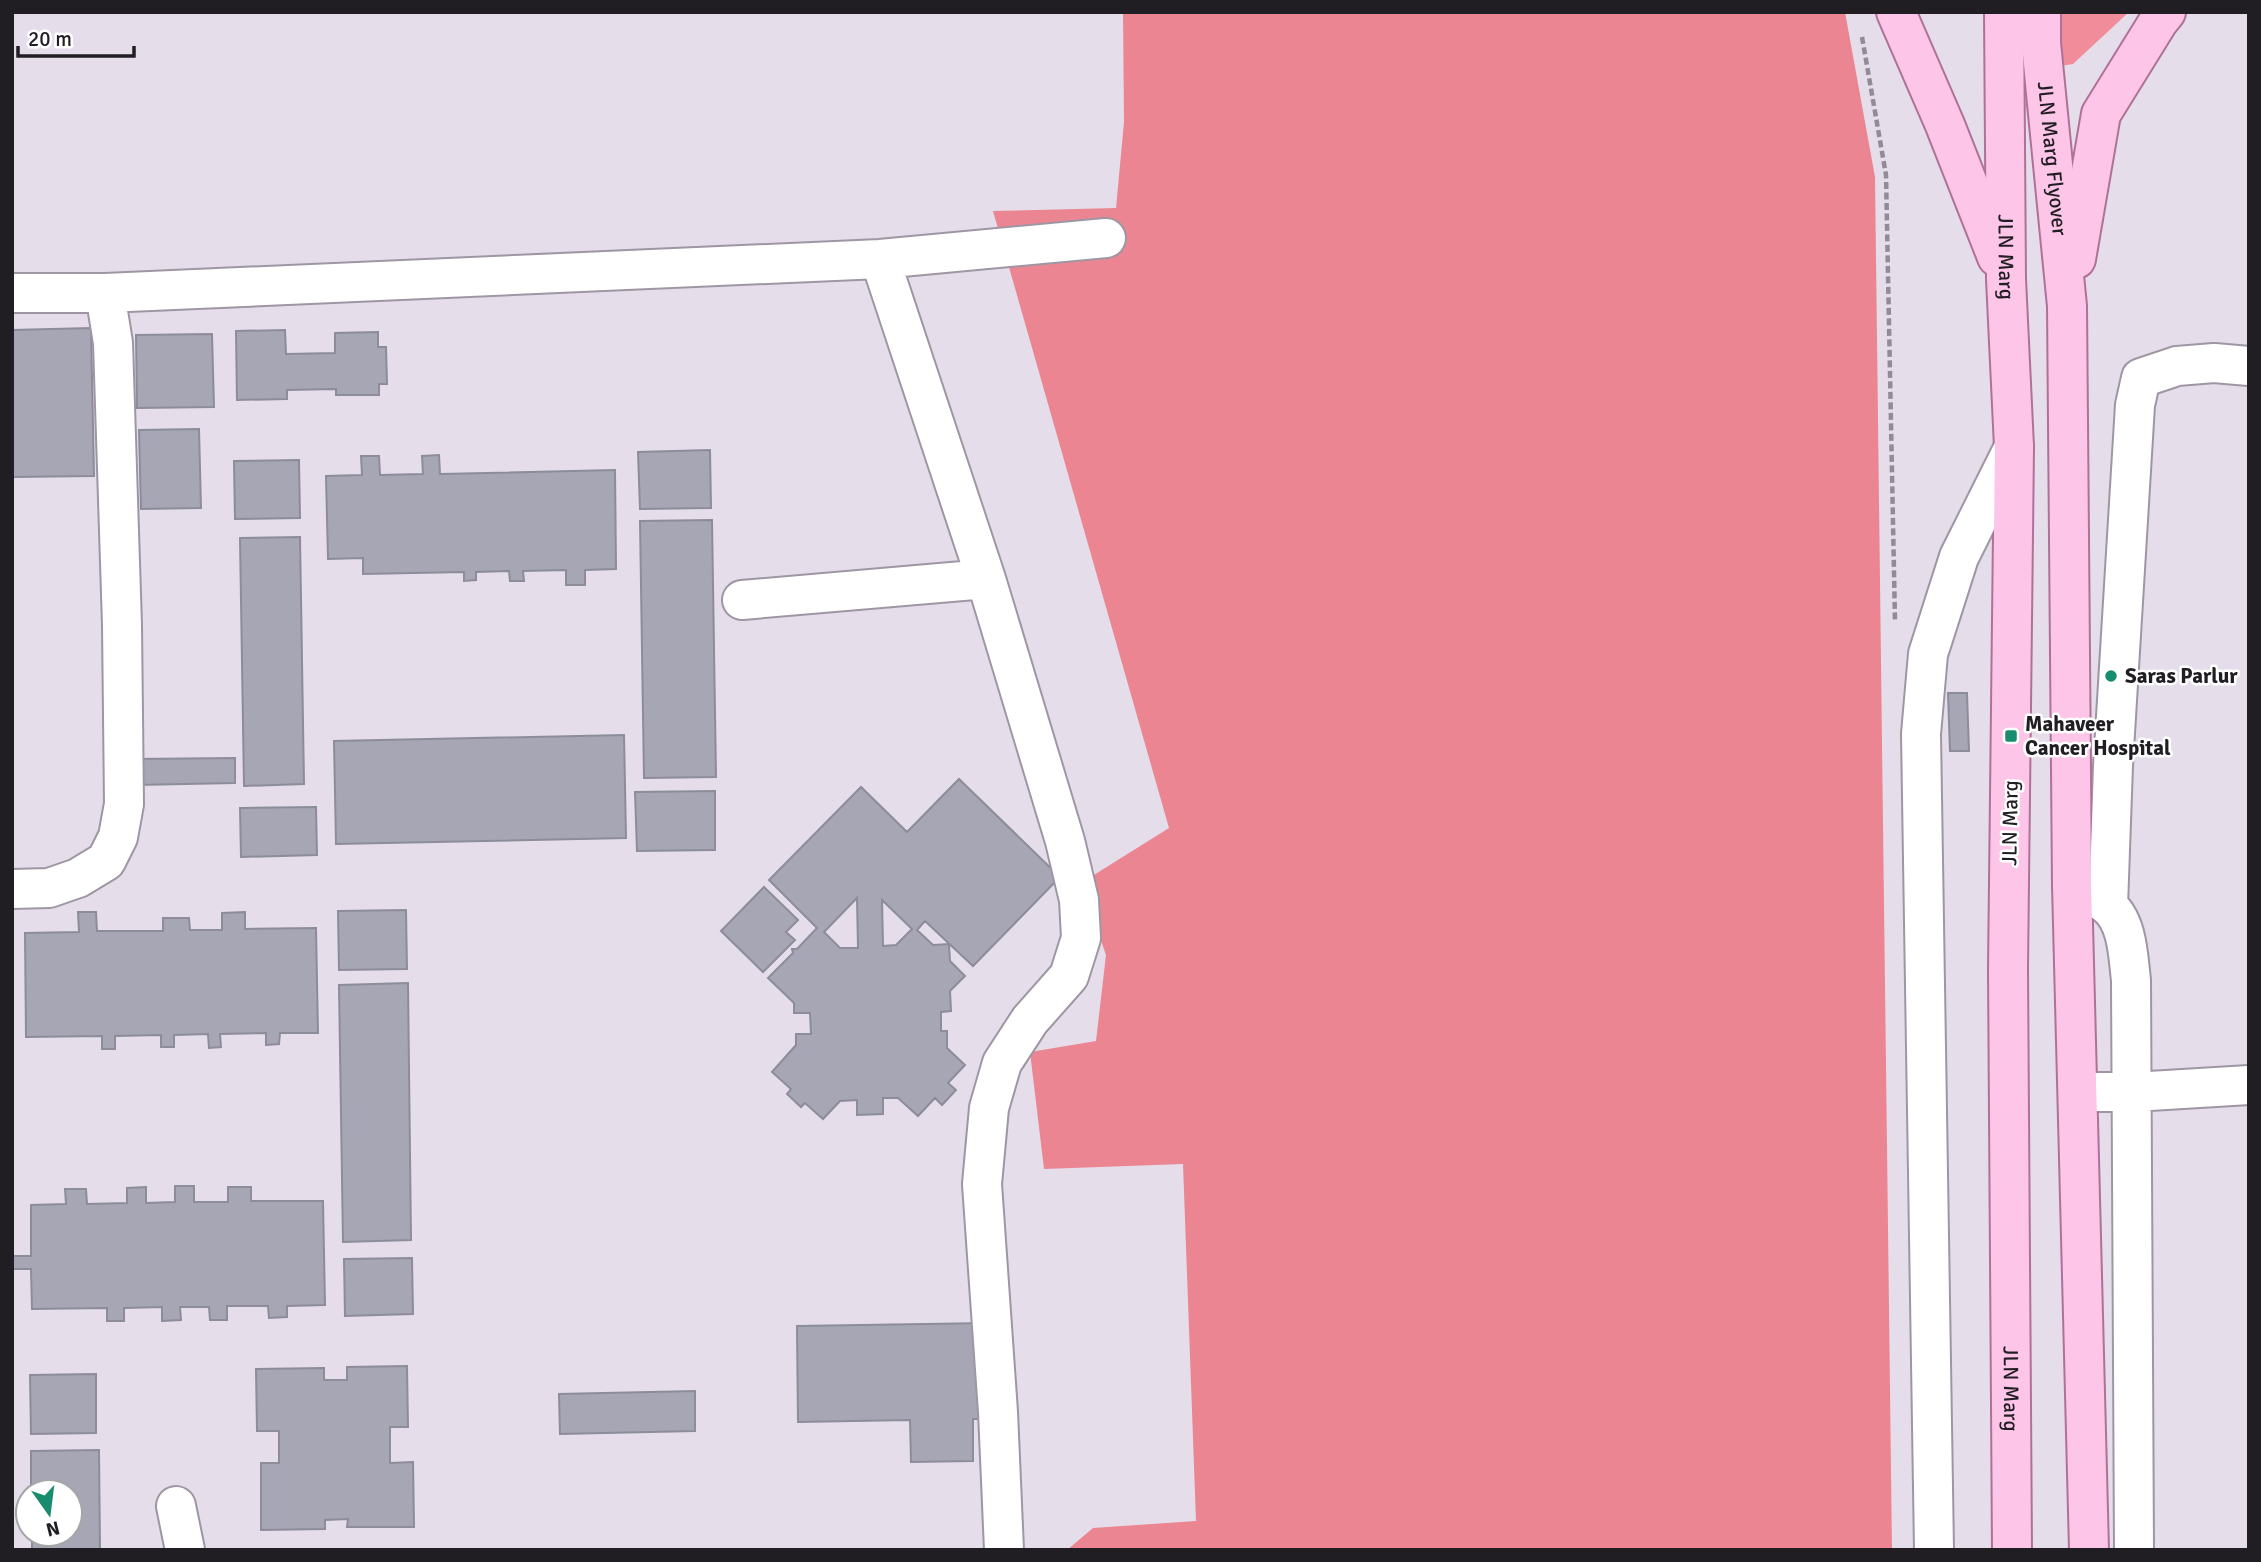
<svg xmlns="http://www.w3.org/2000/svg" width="2261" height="1562" font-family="Signika,sans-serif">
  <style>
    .green { fill: #f18d9a }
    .forest { fill: #eb8592 }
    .building { fill: #a6a6b5; stroke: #8c8c9b; stroke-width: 2; fill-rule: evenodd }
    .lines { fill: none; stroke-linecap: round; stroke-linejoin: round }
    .minor-casing { stroke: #9f96a3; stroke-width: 42 }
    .major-casing { stroke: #af7198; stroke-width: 42 }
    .path { stroke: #918b95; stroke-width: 4.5; stroke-dasharray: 7 3.5; stroke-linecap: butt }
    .minor { stroke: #fff; stroke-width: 38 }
    .major { stroke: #fdc5e7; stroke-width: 38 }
    .poi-dot { fill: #188c6e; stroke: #fff; stroke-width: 2.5 }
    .labels { text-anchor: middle; stroke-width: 5; stroke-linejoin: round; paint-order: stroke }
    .street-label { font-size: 21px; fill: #211e23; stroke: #fff }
    .poi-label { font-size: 21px; font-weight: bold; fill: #211e23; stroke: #fff; text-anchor: start }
  </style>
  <rect width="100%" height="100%" fill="#e6ddeb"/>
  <path class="green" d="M2058,12H2129L2073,64L2061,66Z"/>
  <path class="forest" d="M1123,12H1845L1875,177L1892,1550H1067L1093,1528L1196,1521L1183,1164L1044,1169L1030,1052L1096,1041L1106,955L1081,883L1169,828L993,211L1116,208L1124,122Z"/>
  <path class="building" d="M91,328L94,476L13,477L12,330Z
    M285,330L286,354L335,353V333L378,332V347H386L387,384H379V395H336V389L287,390V399L237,400L236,331Z
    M212,334L214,407L137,408L136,335Z
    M199,429L201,508L141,509L139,430Z
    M710,450L711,508L640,509L638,452Z
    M439,455L440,474L615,470L616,569L585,570V585H566V570L523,571L524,581H510L509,571L476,572V580L464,581V572L363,574V558L328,559L326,476L362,475L361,456H379L380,475L423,474L422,456Z
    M299,460L300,518L235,519L234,461Z
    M712,520L716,777L644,778L640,521Z
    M300,537L304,784L244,786L240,538Z
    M1948,693H1967L1969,751H1950Z
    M624,735L626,838L336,844L334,741Z
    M235,758V783L135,785V759Z
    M959,779L1060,877L973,966L925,921L917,930L933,945L949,944L950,961L965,976L950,991L951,1011L941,1012V1031H947V1048L965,1065L948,1083L956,1090L942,1105L935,1098L918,1116L898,1098H883V1114L857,1115V1100L840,1101L823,1119L805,1103L801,1107L787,1094L791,1089L772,1072L796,1045V1034H811L810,1013H794V1003L768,978L793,953L792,949H797L817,928L769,880L861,787L907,832ZM857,898L858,948H840L824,932ZM882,900L912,929L896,945L883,946Z
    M715,791V850L637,851L635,792Z
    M316,807L317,855L241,857L240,808Z
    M764,887L798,920L786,932L795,940L763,972L721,931Z
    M406,910L407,969L339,970L338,911Z
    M78,912H96L97,931H163V918H189L190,930H222V913L245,912V929L316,928L318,1033H280L279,1044L266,1045V1033L220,1034L221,1047L209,1048L208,1034L174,1035V1047H161V1035L115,1036V1049H102V1036L26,1037L25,933L79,932Z
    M408,983L411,1240L343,1242L339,985Z
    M175,1186H194V1202H228V1187H251V1201H323L325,1305L287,1306V1317L269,1318L268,1306H227V1320H210L209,1307H180L181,1320L162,1321V1307L124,1308V1321H107V1308L32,1309L31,1269H12V1256H31V1205L66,1204L65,1189H86L87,1204L127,1203V1188L146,1187V1203L175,1202Z
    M412,1258L413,1314L345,1316L344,1259Z
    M989,1323L990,1419H973V1461L911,1462L910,1420L798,1422L797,1326Z
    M407,1366L408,1427H390V1463L413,1462L414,1527H347L348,1519L325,1520V1529L261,1530V1463H279V1431H257L256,1369L324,1368V1380H347V1367Z
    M96,1374V1433L31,1434L30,1375Z
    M695,1391V1431L560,1434L559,1394Z
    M99,1450L100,1550H32V1534H70V1492H31V1451Z"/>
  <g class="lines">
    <g class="minor-casing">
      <path id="minor" d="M880,259L986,579L1065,841L1079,900L1081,938L1069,976L1030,1020L1002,1063L989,1108L982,1184L998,1412L1004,1550
        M12,293H105L880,259L1106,238
        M742,600L986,579
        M2072,885C2083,892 2097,897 2107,905C2128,922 2128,956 2131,980L2134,1550
        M12,889L49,888L78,878L106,861L118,837L124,804L122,625L113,343L105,293
        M2108,906L2113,766L2135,405L2141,378L2177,366L2214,363L2249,366
        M2078,1092H2133L2249,1085
        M176,1506L185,1550
        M1934,1550L1921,734L1928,654L1959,557L2014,447"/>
    </g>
    <g class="major-casing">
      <g id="major">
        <path d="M1896,12L1945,125L1997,257"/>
        <path id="s1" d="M2004,12L2006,279L2014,447L2008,969L2012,1550"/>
        <path id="s2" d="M2041,12V43L2067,306L2072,885L2089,1550"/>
        <path d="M2076,259L2101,114L2158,22L2166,12"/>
      </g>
    </g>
    <path class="path" d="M1862,37L1886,175L1895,621"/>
    <use href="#minor" class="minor"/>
    <use href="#major" class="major"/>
  </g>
  <g class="poi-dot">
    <circle cx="2111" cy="676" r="7"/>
    <rect x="2004" y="729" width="14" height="14" rx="3.5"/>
  </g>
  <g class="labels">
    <g class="street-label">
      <text dy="7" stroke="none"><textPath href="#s2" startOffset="147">JLN Marg Flyover</textPath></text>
      <text dy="7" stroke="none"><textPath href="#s1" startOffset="245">JLN Marg</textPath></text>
      <text transform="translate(2010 823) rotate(-89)" y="7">JLN Marg</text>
      <text dy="7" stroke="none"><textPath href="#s1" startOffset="1377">JLN Marg</textPath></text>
    </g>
    <g class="poi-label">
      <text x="2125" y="683">Saras Parlur</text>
      <text x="2025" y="731">Mahaveer<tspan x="2025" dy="24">Cancer Hospital</tspan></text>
    </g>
  </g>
  <rect width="2261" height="1562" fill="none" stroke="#211e23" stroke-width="28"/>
  <g transform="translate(49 1513) rotate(166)"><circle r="33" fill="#ffffff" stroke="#a6a5a7" stroke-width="2"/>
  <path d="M0-5L12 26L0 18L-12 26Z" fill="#188c6e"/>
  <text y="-10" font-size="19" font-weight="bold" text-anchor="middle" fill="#211e23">N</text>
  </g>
  <path d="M18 46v10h116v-10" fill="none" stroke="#211e23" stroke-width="3.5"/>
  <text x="28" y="46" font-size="21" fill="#211e23" stroke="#ffffff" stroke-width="5" paint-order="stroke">20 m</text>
</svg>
